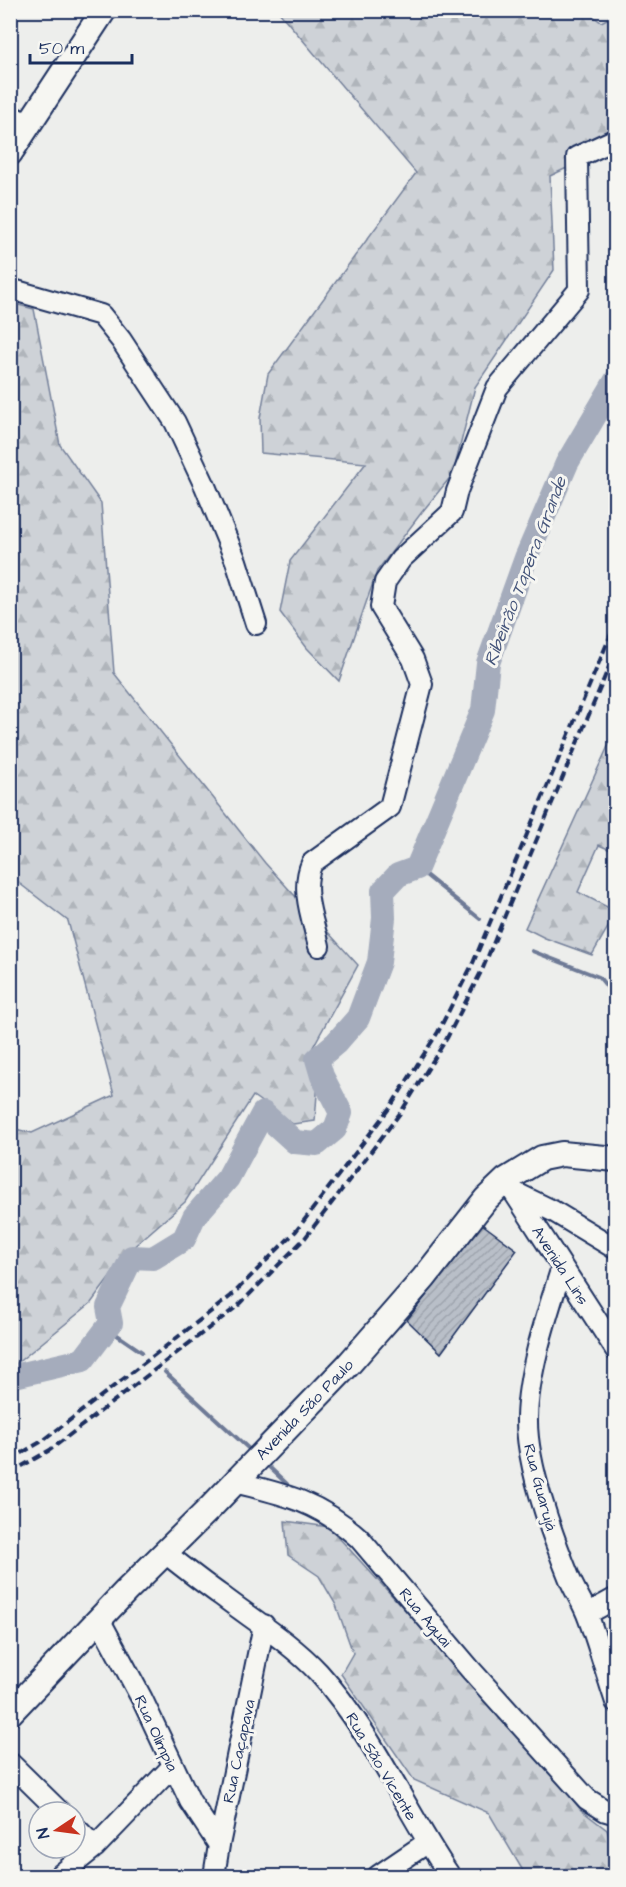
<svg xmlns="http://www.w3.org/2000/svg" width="626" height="1887" font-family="'Architects Daughter',sans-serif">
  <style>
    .forest { fill: url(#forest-firs); stroke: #74809a; stroke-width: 1.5 }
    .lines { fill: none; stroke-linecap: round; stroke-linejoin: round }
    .stream { stroke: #6e7a96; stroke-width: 4 }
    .river { stroke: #a5acbc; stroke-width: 24 }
    .building { fill: url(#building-hatch); stroke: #1b2f5e; stroke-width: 1.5 }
    .minor-casing { stroke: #1b2f5e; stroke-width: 24 }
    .major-casing { stroke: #1b2f5e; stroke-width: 28 }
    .minor { stroke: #f6f6f2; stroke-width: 20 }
    .major { stroke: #f6f6f2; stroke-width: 24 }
    .rail { stroke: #1b2f5e; stroke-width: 4; stroke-dasharray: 9 4.5; stroke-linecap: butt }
    .labels { text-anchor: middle; stroke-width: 6; stroke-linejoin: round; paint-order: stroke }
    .street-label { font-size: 16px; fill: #1b2f5e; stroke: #f6f6f2 }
    .water-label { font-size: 18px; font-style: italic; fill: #44547a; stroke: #f6f6f2 }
  </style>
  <defs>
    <pattern id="forest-firs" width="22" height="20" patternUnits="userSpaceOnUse" patternTransform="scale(1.5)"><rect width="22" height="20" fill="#ced2d7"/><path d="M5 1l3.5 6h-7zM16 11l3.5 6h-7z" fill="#b0b5bb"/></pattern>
    <pattern id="building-hatch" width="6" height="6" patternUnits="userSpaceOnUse" patternTransform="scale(1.5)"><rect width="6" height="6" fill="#b9bfc8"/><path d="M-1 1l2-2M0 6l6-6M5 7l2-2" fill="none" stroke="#9ea4ae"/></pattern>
  </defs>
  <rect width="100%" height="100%" fill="#edeeec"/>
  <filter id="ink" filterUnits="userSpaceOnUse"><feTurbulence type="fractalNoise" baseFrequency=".0167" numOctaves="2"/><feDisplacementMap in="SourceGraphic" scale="12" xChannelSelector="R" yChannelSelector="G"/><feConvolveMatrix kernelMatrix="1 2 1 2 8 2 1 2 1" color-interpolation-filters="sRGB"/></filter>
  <g filter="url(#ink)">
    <path class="forest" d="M585,10L601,22L615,15V145L550,176L554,270L475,387L453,474L422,512L377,571L339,681L307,648L280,612L290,561L366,463L261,453L260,418L268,374L416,173L278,11Z
      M11,303L34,309L60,445L101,503L114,673L265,863L358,965L307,1058L318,1080L315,1121L293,1124L253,1096L185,1202L131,1249L91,1303L11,1368V1128L32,1133L114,1095L68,921L11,877Z
      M615,731V852L599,845L578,892L615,911V915L592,955L545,938L525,928Z
      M285,1521L329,1527L517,1732L581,1810L607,1830L615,1853V1876H526L489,1813L414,1780L341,1674L353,1653L336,1605L319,1576L288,1555Z"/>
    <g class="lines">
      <path class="stream" d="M417,868L480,919
        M532,951L599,977L616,998
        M107,1328L142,1352
        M165,1372L249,1449
        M267,1465L287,1484"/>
      <path class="river" d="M10,1377L83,1360L111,1323L108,1307L132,1257L153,1258L184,1239L194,1217L228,1178L263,1113L295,1142L317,1144L335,1129L341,1113L322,1076L317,1059L336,1043L358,1018L379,962L384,918L383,891L398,875L417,868L483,710L488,663L526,558L567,463L616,380"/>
    </g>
    <path class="building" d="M482,1224L517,1250L441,1353L407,1320Z"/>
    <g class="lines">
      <g class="minor-casing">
        <path id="minor" d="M10,115L29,126
          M10,289L101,315L121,340L175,422L205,486L236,561L256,624
          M319,946C313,920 300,889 312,863L390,807L422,684L413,659L381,607L385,582L401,559L452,512L457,491L497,388L579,290L577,157L616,139
          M506,1180L616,1350
          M516,1193L553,1211L616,1249
          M562,1267C548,1312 528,1370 527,1418C526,1463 552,1535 569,1577C574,1590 582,1601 587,1614C598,1642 606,1673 616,1702
          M234,1482C284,1494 319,1502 359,1538L470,1669L587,1799L606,1811L616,1814
          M164,1552C183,1567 202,1582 222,1596C255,1621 291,1643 319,1673C373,1733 405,1810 450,1876
          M587,1614L616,1598
          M99,1619L142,1699L190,1801L219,1845
          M10,1763L60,1812
          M75,1827L95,1847
          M59,1876L95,1847L173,1766
          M214,1876L219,1845L264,1625
          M378,1876L428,1842"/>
      </g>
      <g class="major-casing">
        <path id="major" d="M10,153L104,10
          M10,1713L126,1591L210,1508L348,1365L424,1278L486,1199L506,1180L542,1158L562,1154L616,1159"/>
      </g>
      <use href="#minor" class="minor"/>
      <use href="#major" class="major"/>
      <path class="rail" d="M10,1460L44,1440L231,1296L296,1231L391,1106L438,1032L473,963L616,622
        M10,1473L50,1450L239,1305L305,1238L401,1112L447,1038L483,968L616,650"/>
    </g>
  </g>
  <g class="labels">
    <g class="street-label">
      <text transform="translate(561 1265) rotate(57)" y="6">Avenida Lins</text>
      <text transform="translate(304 1409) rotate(-46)" y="6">Avenida São Paulo</text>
      <text transform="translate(541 1487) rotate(75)" y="6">Rua Guarujá</text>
      <text transform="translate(426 1617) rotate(50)" y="6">Rua Aguai</text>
      <text transform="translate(157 1733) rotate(65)" y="6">Rua Olímpia</text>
      <text transform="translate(238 1751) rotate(-78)" y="6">Rua Caçapava</text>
      <text transform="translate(382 1766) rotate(59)" y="6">Rua São Vicente</text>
    </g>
    <g class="water-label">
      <text transform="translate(525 571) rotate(-69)" y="6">Ribeirão Tapera Grande</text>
    </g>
  </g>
  <rect width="626" height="1887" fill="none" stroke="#f6f6f2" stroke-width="36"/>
  <rect x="18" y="18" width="590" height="1851" fill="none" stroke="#1b2f5e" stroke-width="2" filter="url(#ink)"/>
  <g transform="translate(57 1830) rotate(257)"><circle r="28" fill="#f6f6f2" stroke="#9ea6b7" stroke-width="1.5"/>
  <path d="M0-4.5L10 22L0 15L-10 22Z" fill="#c8321e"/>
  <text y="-9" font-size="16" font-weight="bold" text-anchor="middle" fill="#1b2f5e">N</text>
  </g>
  <path d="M30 54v9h102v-9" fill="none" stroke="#1b2f5e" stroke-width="3"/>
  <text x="39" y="54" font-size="18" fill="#1b2f5e" stroke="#f6f6f2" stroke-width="4.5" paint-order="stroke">50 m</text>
</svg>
